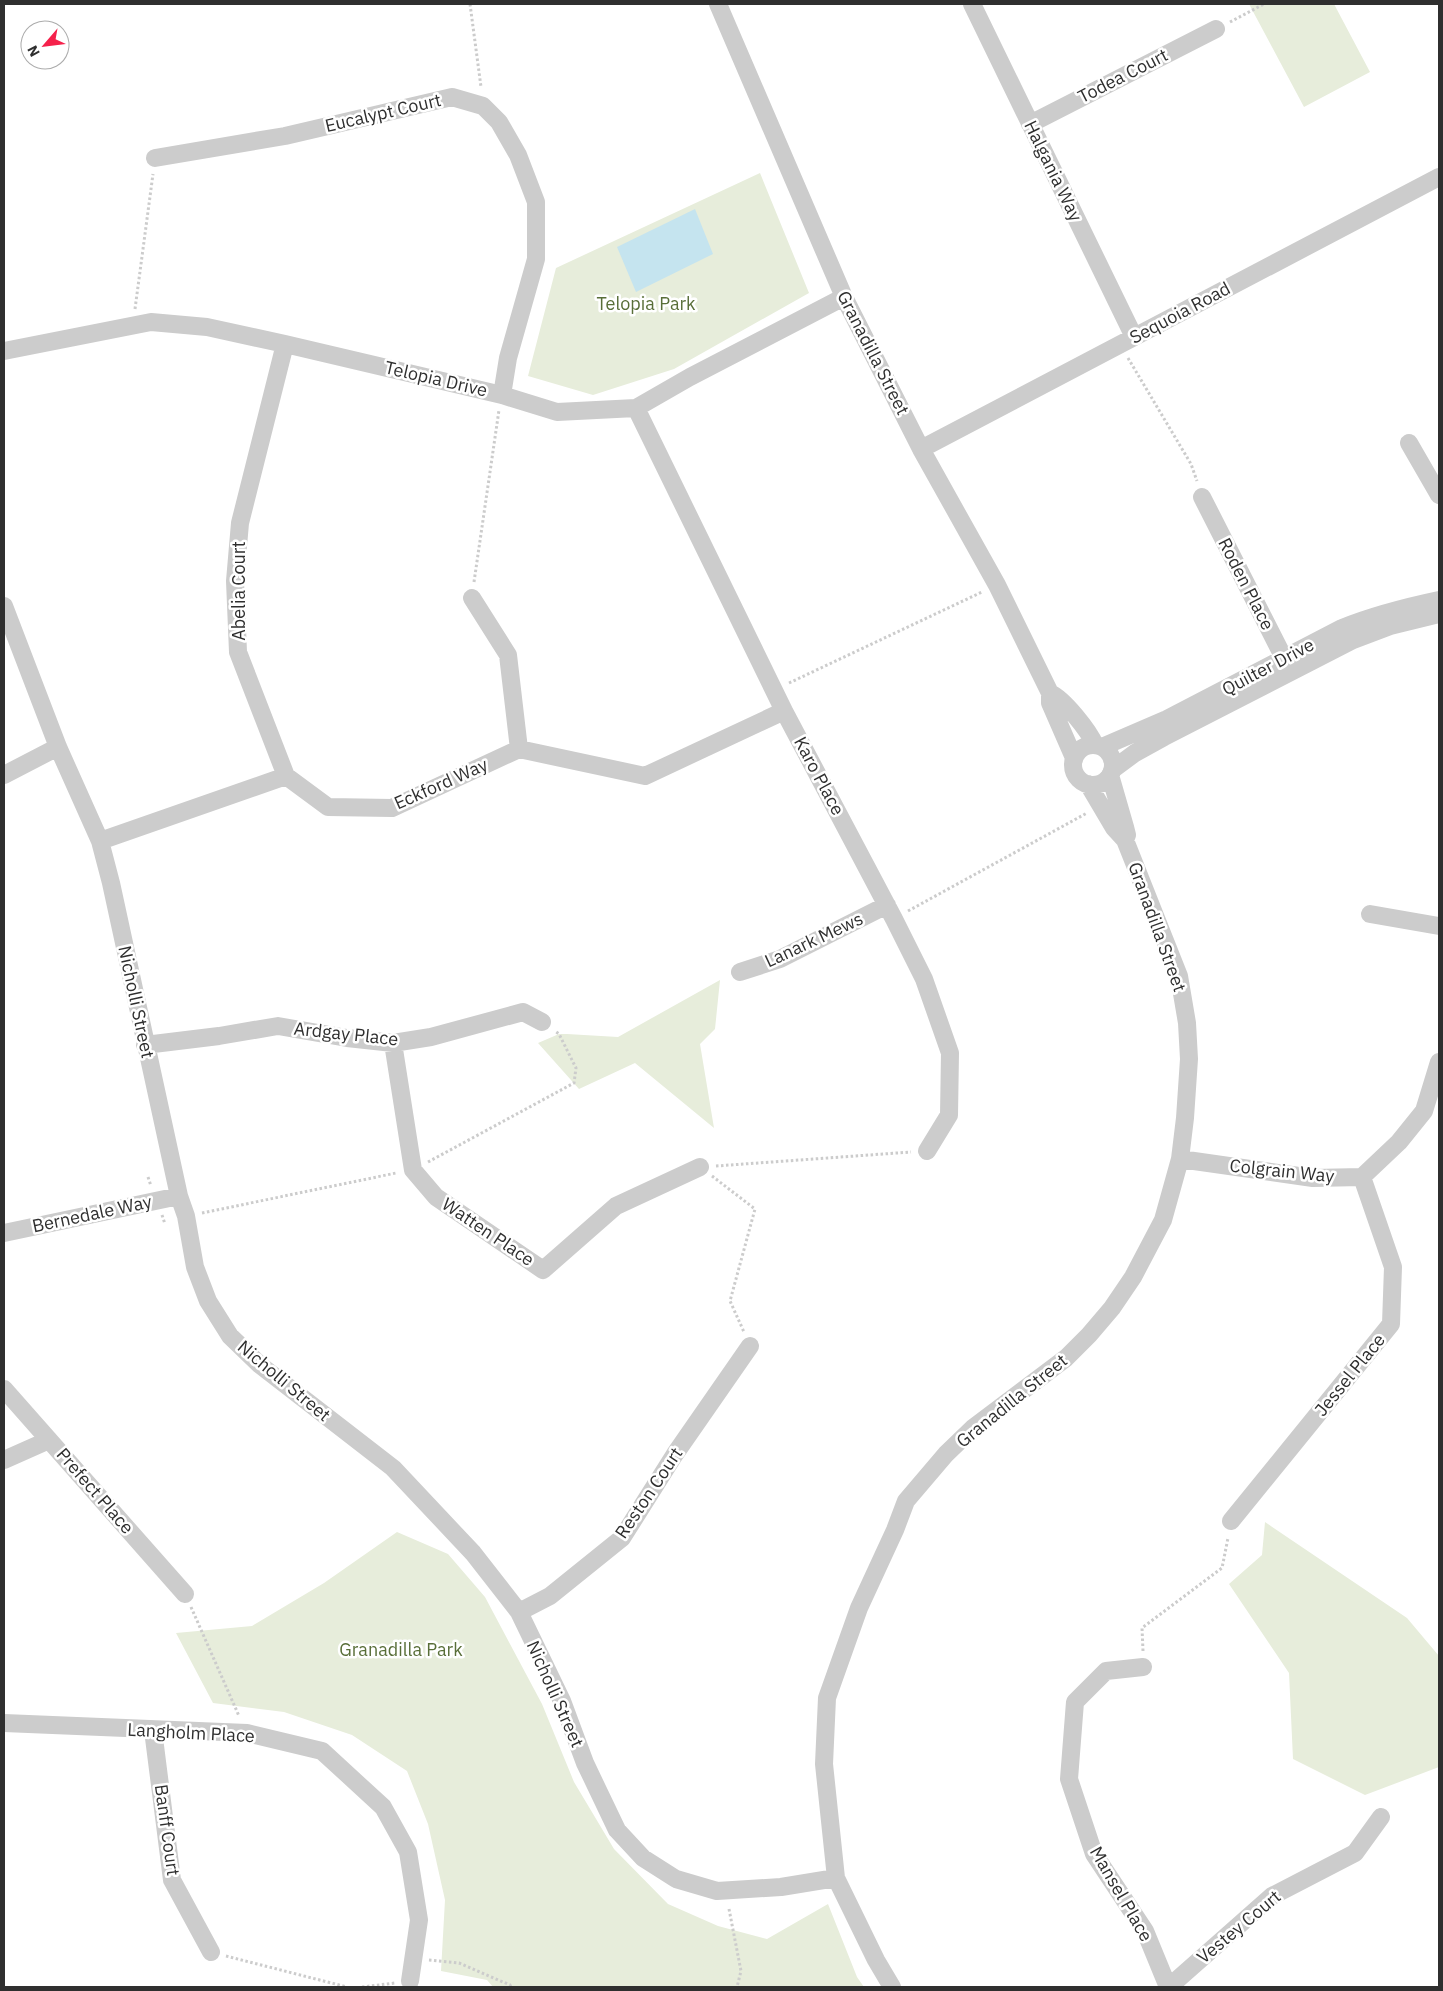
<svg xmlns="http://www.w3.org/2000/svg" width="1443" height="1991" font-family="'IBM Plex Sans',sans-serif">
  <style>
    .green { fill: #e7eddb }
    .water { fill: #c5e4ef }
    .lines { fill: none; stroke-linecap: round; stroke-linejoin: round }
    .path { stroke: #ccc; stroke-width: 3; stroke-dasharray: 2.5 2.5; stroke-linecap: butt }
    .minor { stroke: #ccc; stroke-width: 18 }
    .labels { text-anchor: middle; stroke-width: 5; stroke-linejoin: round; paint-order: stroke }
    .street-label { font-size: 18px; fill: #2f2f2f; stroke: #fff }
    .park-label { font-size: 18px; fill: #586e38; stroke: #fff }
  </style>
  <rect width="100%" height="100%" fill="#fff"/>
  <path class="green" d="M1249,4H1334L1370,72L1304,107Z
    M760,173L809,293L674,369L593,395L528,376L556,268Z
    M720,980L715,1029L700,1044L714,1128L635,1063L579,1089L538,1043L559,1034H567L618,1037Z
    M1265,1522L1407,1618L1439,1656V1767L1365,1795L1293,1759L1289,1673L1229,1584L1262,1555Z
    M397,1532L448,1554L485,1597L542,1704L574,1782L614,1849L668,1904L718,1926L767,1939L828,1904L857,1977L864,1987H493L487,1980L441,1971L445,1900L428,1824L407,1771L352,1735L284,1712L213,1703L176,1633L252,1626L324,1583Z"/>
  <path class="water" d="M695,209L713,254L636,292L617,247Z"/>
  <g class="lines">
    <path class="path" d="M470,4L481,87
      M1230,22L1264,4
      M135,309L153,174
      M1128,358L1191,464L1197,481
      M474,582L499,410
      M789,683L982,592
      M908,911L1087,813
      M428,1162L574,1083L576,1068L559,1034L555,1031
      M716,1166L911,1152
      M712,1176L755,1209L730,1301L744,1332
      M148,1177L151,1186
      M202,1213L396,1173
      M162,1215L165,1224
      M191,1607L239,1716
      M1143,1651L1142,1628L1222,1568L1228,1538
      M729,1909L741,1971L737,1987
      M226,1956L347,1987
      M429,1960L459,1963L510,1985L511,1987
      M362,1987L395,1983"/>
    <path class="minor" d="M718,4L844,297L921,449L997,585L1050,693V703L1074,758
      M972,4L1134,337
      M1030,124L1216,29
      M155,158L285,136L452,97L483,106L499,122L518,155L536,202V259L508,358L502,395
      M285,344L240,523L235,581L238,652L286,776
      M4,351L151,322L207,327L285,344L502,395L557,412L636,408L690,377L844,297
      M636,408L784,711L894,919L924,979L950,1053L949,1115L927,1151
      M1409,443L1439,495
      M921,449L1439,177
      M1202,497L1289,668
      M472,598L508,655L519,749
      M4,606L58,747L100,841L111,883L179,1196L186,1216L195,1267L208,1301L230,1336L260,1365L393,1468L473,1553L519,1612L562,1701L585,1763L617,1830L643,1858L676,1879L717,1891L781,1887L836,1878
      M1050,693C1064,699 1089,731 1095,745
      M1073 765a20 20 0 1 1 40 0a20 20 0 1 1-40 0Z
      M1102,747L1167,719L1342,628C1374,615 1406,607 1439,600
      M1112,770L1135,753L1164,737L1353,640L1390,626L1439,614
      M4,775L58,747
      M1110,775L1125,827L1127,835L1125,840
      M100,841L286,776L328,807L392,808L519,749L645,776L784,711
      M1370,914L1439,926
      M740,972L780,959L887,905
      M393,1043L413,1170L436,1197L543,1270L616,1206L700,1167
      M145,1045L219,1036L278,1026L347,1038L393,1043L431,1037L523,1012L542,1022
      M1180,1159L1313,1178L1362,1177L1399,1142L1424,1111L1439,1062
      M4,1233L179,1196
      M4,1389L185,1594
      M4,1460L49,1440
      M1231,1521L1391,1324L1393,1267L1362,1177
      M519,1612L550,1596L622,1538L675,1454L750,1346
      M1143,1667L1106,1671L1075,1702L1069,1779L1094,1854L1145,1931L1168,1987
      M4,1723L247,1733L322,1751L383,1807L408,1852L419,1920L410,1981
      M153,1730L172,1880L211,1952
      M892,1987L876,1960L836,1878L824,1764L827,1698L859,1608L895,1530L906,1501L946,1454L973,1428L1066,1358L1089,1335L1112,1308L1133,1277L1163,1220L1180,1159L1185,1118L1189,1059L1187,1023L1179,976L1125,840L1114,828L1088,784
      M1169,1987L1272,1896L1355,1853L1381,1817"/>
  </g>
  <g class="labels">
    <g class="street-label">
      <text transform="translate(1123 76) rotate(-27)" y="6">Todea Court</text>
      <text transform="translate(383 113) rotate(-13)" y="6">Eucalypt Court</text>
      <text transform="translate(1053 171) rotate(64)" y="6">Halgania Way</text>
      <text transform="translate(1180 313) rotate(-28)" y="6">Sequoia Road</text>
      <text transform="translate(873 353) rotate(63)" y="6">Granadilla Street</text>
      <text transform="translate(436 379) rotate(13)" y="6">Telopia Drive</text>
      <text transform="translate(1246 584) rotate(63)" y="6">Roden Place</text>
      <text transform="translate(239 591) rotate(-90)" y="6">Abelia Court</text>
      <text transform="translate(1268 667) rotate(-28)" y="6">Quilter Drive</text>
      <text transform="translate(819 776) rotate(62)" y="6">Karo Place</text>
      <text transform="translate(441 784) rotate(-24)" y="6">Eckford Way</text>
      <text transform="translate(1157 927) rotate(70)" y="6">Granadilla Street</text>
      <text transform="translate(814 940) rotate(-25)" y="6">Lanark Mews</text>
      <text transform="translate(136 1002) rotate(78)" y="6">Nicholli Street</text>
      <text transform="translate(346 1034) rotate(6)" y="6">Ardgay Place</text>
      <text transform="translate(1282 1171) rotate(6)" y="6">Colgrain Way</text>
      <text transform="translate(92 1214) rotate(-12)" y="6">Bernedale Way</text>
      <text transform="translate(488 1232) rotate(34)" y="6">Watten Place</text>
      <text transform="translate(1350 1375) rotate(-51)" y="6">Jessel Place</text>
      <text transform="translate(284 1381) rotate(40)" y="6">Nicholli Street</text>
      <text transform="translate(1012 1401) rotate(-39)" y="6">Granadilla Street</text>
      <text transform="translate(95 1491) rotate(49)" y="6">Prefect Place</text>
      <text transform="translate(649 1493) rotate(-56)" y="6">Reston Court</text>
      <text transform="translate(555 1694) rotate(66)" y="6">Nicholli Street</text>
      <text transform="translate(191 1733) rotate(3)" y="6">Langholm Place</text>
      <text transform="translate(167 1830) rotate(82)" y="6">Banff Court</text>
      <text transform="translate(1121 1894) rotate(60)" y="6">Mansel Place</text>
      <text transform="translate(1239 1927) rotate(-40)" y="6">Vestey Court</text>
    </g>
    <g class="park-label">
      <text x="646" y="310">Telopia Park</text>
      <text x="401" y="1656">Granadilla Park</text>
    </g>
  </g>
  <rect width="1443" height="1991" fill="none" stroke="#2f2f2f" stroke-width="10"/>
  <g transform="translate(45 45) rotate(242)"><circle r="24" fill="#ffffff" stroke="#acacac"/>
  <path d="M0-4L9 19L0 12L-9 19Z" fill="#f5214b"/>
  <text y="-8" font-size="14" font-weight="bold" text-anchor="middle" fill="#2f2f2f">N</text>
  </g>
</svg>
